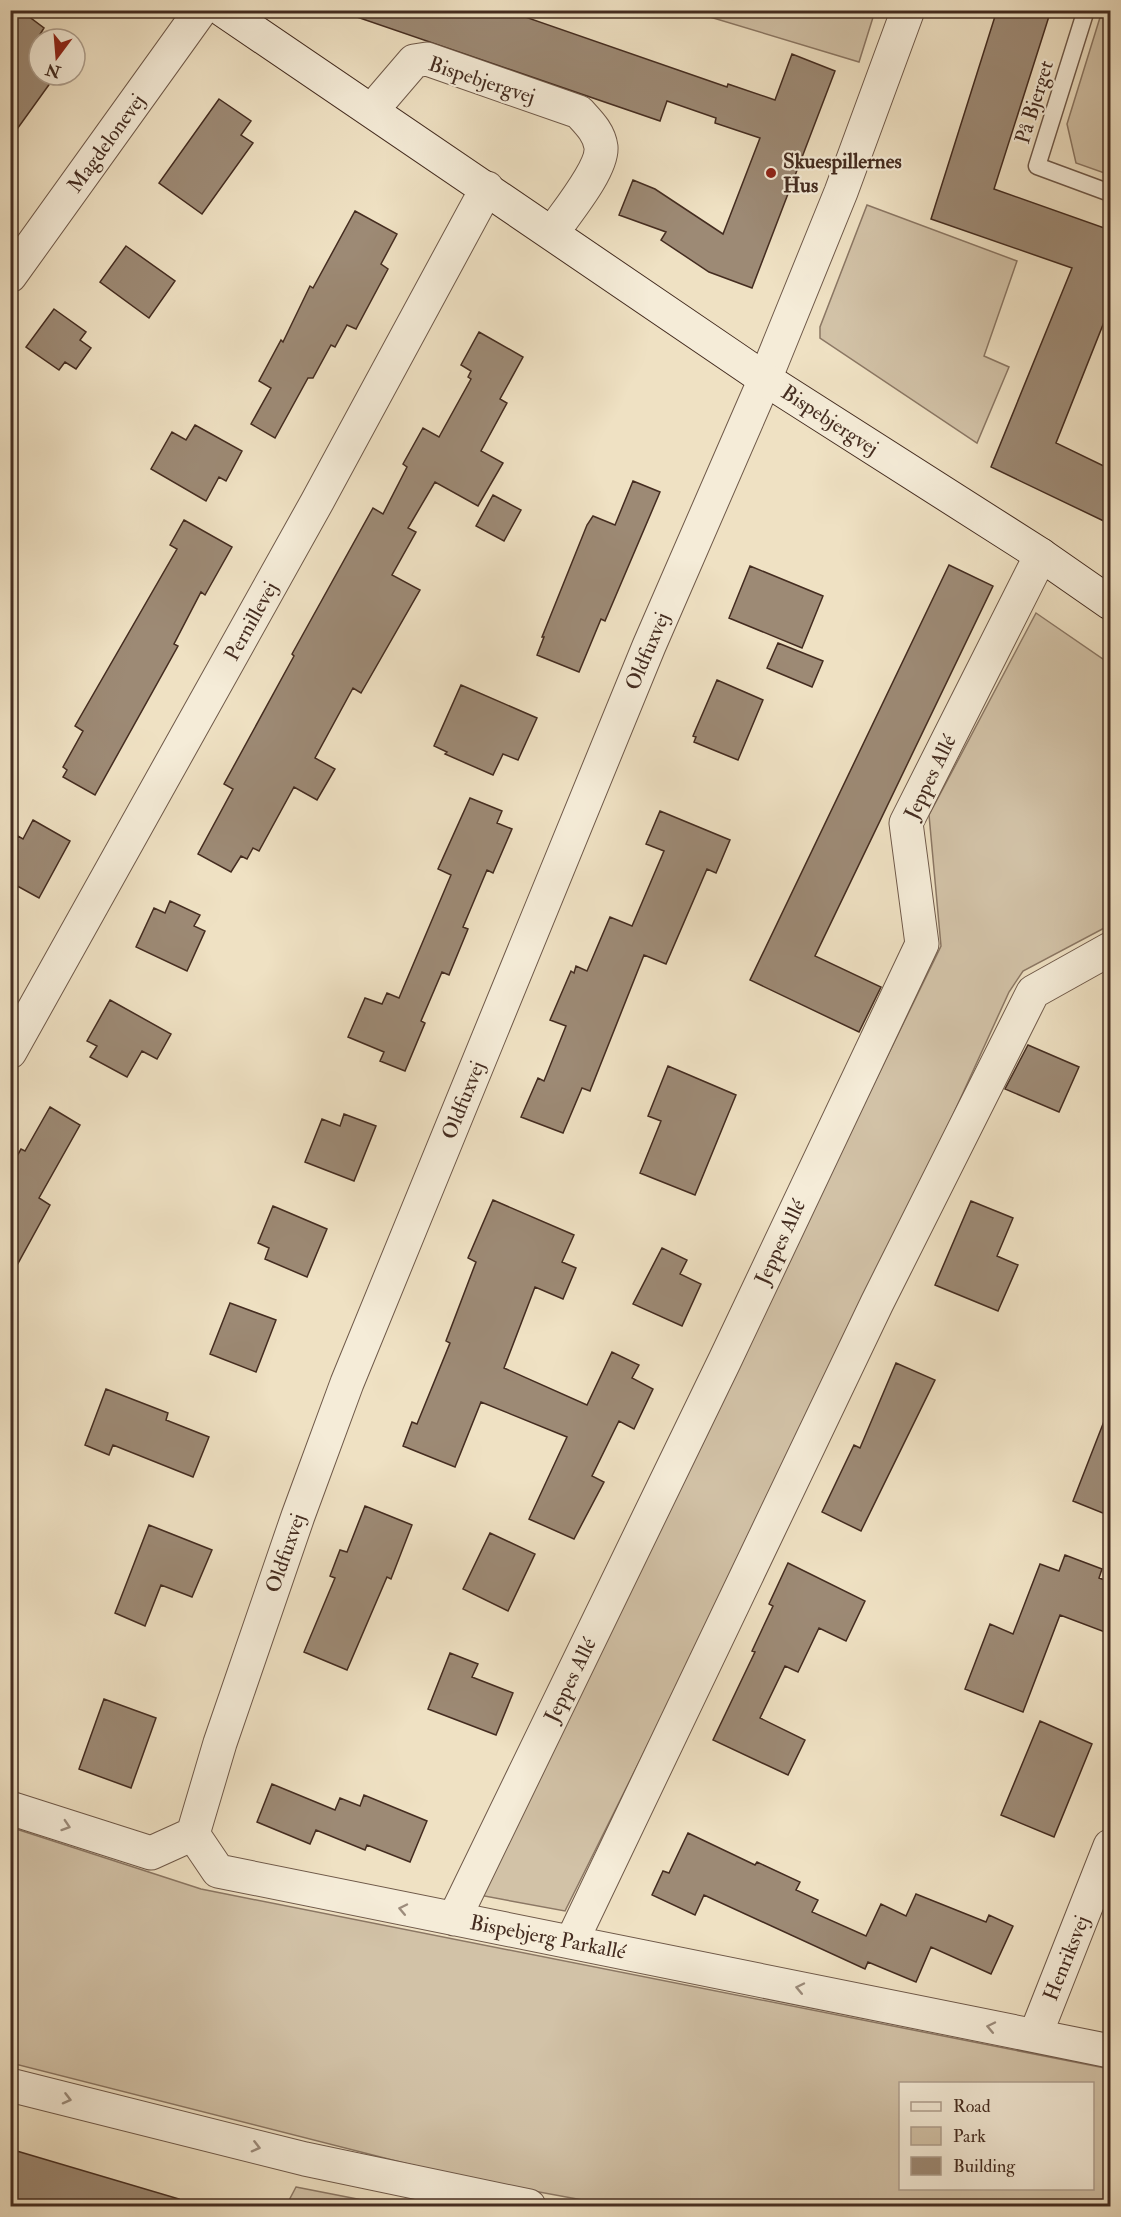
<svg xmlns="http://www.w3.org/2000/svg" width="1121" height="2217" font-family="'IM FELL Double Pica',serif">
  <style>
    .green { fill: #d2c2a7; stroke: #8b7764; stroke-width: 1.5; fill-rule: evenodd }
    .building { fill: #9d8a75; stroke: #442c20; stroke-width: 1.5 }
    .lines { fill: none; stroke-linecap: round; stroke-linejoin: round }
    .lane-casing { stroke: #6f5949; stroke-width: 19 }
    .street-casing { stroke: #6f5949; stroke-width: 35 }
    .secondary-casing { stroke: #442c20; stroke-width: 35 }
    .lane { stroke: #f5ecd8; stroke-width: 16 }
    .street { stroke: #f5ecd8; stroke-width: 33 }
    .secondary { stroke: #f5ecd8; stroke-width: 33 }
    .oneway { stroke: #9c8c7c }
    .poi-dot { fill: #8f2418; stroke: #f5ecd8; stroke-width: 2 }
    .labels { text-anchor: middle; stroke-width: 4.5; stroke-linejoin: round; paint-order: stroke }
    .street-label { font-size: 21px; fill: #442c20; stroke: #f5ecd8 }
    .poi-label { font-size: 21px; font-weight: bold; fill: #442c20; stroke: #f5ecd8; text-anchor: start }
  </style>
  <rect width="100%" height="100%" fill="#efe1c3"/>
  <filter id="stains"><feTurbulence type="fractalNoise" baseFrequency=".00333" numOctaves="4"/><feColorMatrix values="0 0 0 0 .2 0 0 0 0 .09 0 0 0 0 .02 0 0 0 .5 -.17"/></filter>
  <radialGradient id="worn" r=".72"><stop offset=".6" stop-color="#630" stop-opacity="0"/><stop offset="1" stop-color="#630" stop-opacity=".3"/></radialGradient>
  <path class="green" d="M690,11H875L859,62Z
    M1102,11H1110V175L1076,163L1067,124Z
    M867,205L1017,261L984,356L1009,367L977,443L820,338V327Z
    M1036,613L1110,664V925L1023,971L1009,992L864,1310L565,1911L479,1895L941,946L929,815Z
    M10,1827L201,1889L1110,2069V2206H615L463,2178L11,2063ZM900,2084H1092V2188H900Z
    M296,2187L393,2206H286Z"/>
  <path class="building" d="M10,10H20L44,28L39,36V75H56L10,139Z
    M352,10H505L727,87L728,84L775,100L792,54L835,71L752,288L709,272L661,240L666,232L619,215L633,180L655,189L723,234L760,138L715,123L716,118L667,101L660,121L351,15Z
    M997,10H1051L994,189L1110,230V307L1056,443L1110,469V524L991,467L1072,268L931,219Z
    M219,99L251,121L241,135L253,143L202,214L159,183Z
    M355,211L397,234L381,264L388,269L356,329L347,325L335,347L331,345L313,378H308L275,438L251,424L271,388L259,381L281,340L283,342L310,286L313,288Z
    M126,246L175,281L149,318L100,282Z
    M54,309L86,332L80,340L91,348L76,369L65,362L59,370L26,347Z
    M479,332L523,357L500,399L507,403L481,451L503,463L478,506L435,482L408,528L416,532L392,575L420,590L361,693L353,688L315,758L335,769L317,800L294,787L259,851L253,848L247,859L241,856L231,872L198,854L233,789L224,784L294,656L292,654L373,508L383,514L407,467L403,464L423,428L439,437L471,379L468,377L471,371L461,365Z
    M195,425L242,451L226,481L219,477L206,501L151,469L172,432L186,440Z
    M633,481L660,492L605,621L601,619L579,672L537,655L544,637H542L587,525L593,516L615,525Z
    M493,495L521,510L504,541L476,526Z
    M184,520L232,547L205,595L201,592L174,644L178,646L95,795L63,777L67,770L63,767L83,731L75,726L177,549L170,545Z
    M949,565L993,586L815,956L881,987L859,1032L750,980Z
    M750,566L823,596L802,648L729,618Z
    M778,643L823,661L812,687L767,668Z
    M717,680L763,700L738,760L694,742L696,737L693,736Z
    M461,685L537,718L518,760L503,754L493,775L445,754L447,752L434,746Z
    M470,798L502,811L497,823L512,829L493,873L487,870L463,927L468,929L449,975L442,972L421,1021L425,1023L405,1071L380,1061L384,1052L348,1037L365,998L382,1004L387,993L399,998L451,875L438,869Z
    M660,811L730,840L716,873L707,869L666,964L644,955L590,1091L582,1088L563,1133L521,1117L538,1078L544,1081L566,1026L550,1020L571,971L574,973L576,966L587,971L610,917L632,926L664,851L646,844Z
    M33,820L70,841L39,898L10,882V850L18,836L23,839Z
    M170,901L200,915L194,926L205,931L187,971L136,947L154,908L165,913Z
    M110,1000L171,1034L157,1059L142,1051L127,1077L90,1057L97,1046L87,1041Z
    M1028,1045L1079,1067L1059,1112L1005,1089Z
    M668,1066L736,1095L695,1195L640,1173L661,1121L648,1116Z
    M50,1107L80,1125L39,1198L50,1205L10,1278V1168L21,1149L25,1151Z
    M344,1114L376,1126L354,1181L305,1162L322,1119L340,1126Z
    M493,1200L574,1235L562,1262L576,1268L563,1299L535,1287L504,1368L587,1405L612,1352L639,1365L632,1378L653,1389L634,1429L619,1421L592,1476L604,1482L574,1539L529,1519L567,1437L481,1402L455,1467L403,1446L412,1422L417,1424L450,1343L446,1341L476,1262L468,1258Z
    M971,1201L1013,1218L997,1256L1018,1265L998,1311L935,1285Z
    M273,1206L327,1229L307,1277L265,1259L269,1248L258,1243Z
    M662,1248L687,1260L680,1274L701,1284L682,1326L633,1304Z
    M230,1303L276,1320L256,1372L210,1354Z
    M896,1363L935,1380L861,1531L822,1512L854,1445L860,1448Z
    M106,1389L168,1413L166,1420L209,1437L193,1477L113,1445L109,1455L85,1445Z
    M1108,1411L1110,1412V1516L1073,1501Z
    M365,1506L412,1525L391,1579L387,1577L347,1670L304,1652L335,1578L330,1576L340,1550L347,1552Z
    M149,1525L212,1550L192,1597L161,1585L145,1626L115,1613Z
    M490,1533L535,1554L508,1611L463,1589Z
    M1065,1555L1102,1569L1099,1578L1110,1582V1634L1060,1615L1023,1712L965,1689L990,1624L1013,1634L1040,1564L1059,1571Z
    M788,1563L865,1601L846,1641L819,1628L798,1672L785,1666L760,1718L805,1740L788,1775L713,1740L755,1652L752,1651L773,1606L769,1604Z
    M450,1653L478,1664L472,1677L513,1693L496,1735L428,1709Z
    M104,1699L156,1718L131,1788L79,1769Z
    M1040,1721L1092,1744L1054,1837L1001,1815Z
    M272,1784L335,1810L340,1798L360,1806L364,1795L427,1821L410,1862L367,1845L365,1850L316,1830L310,1844L257,1822Z
    M688,1833L755,1865L757,1862L800,1882L796,1890L818,1900L812,1912L866,1936L881,1904L906,1916L916,1894L986,1922L989,1915L1013,1926L991,1974L931,1947L916,1982L868,1962L865,1969L704,1895L695,1915L652,1895L663,1871L669,1873Z
    M10,2149L179,2199L177,2206H10Z"/>
  <g class="lines">
    <g class="lane-casing">
      <path id="lane" d="M1086,10L1037,166L1110,193"/>
    </g>
    <g class="street-casing">
      <path id="street" d="M372,110L414,61L427,59L579,112C588,122 599,132 601,147C603,169 565,214 553,232
        M10,276L201,10
        M10,1052L317,502L487,188
        M10,1808L151,1853L193,1834
        M193,1834L220,1743L298,1516L347,1383L649,646L765,379L841,192L908,10
        M193,1834L218,1871L1110,2051
        M454,1919L725,1360L922,944L906,823L1041,555
        M572,1941L877,1303L1033,992L1110,949
        M1035,2036L1110,1846
        M10,2085L305,2159L529,2206"/>
    </g>
    <g class="secondary-casing">
      <path id="secondary" d="M223,10L765,379L1041,555L1110,603"/>
    </g>
    <use href="#lane" class="lane"/>
    <use href="#street" class="street"/>
    <use href="#secondary" class="secondary"/>
  </g>
  <defs><path id="oneway-chevron" d="M-2-3.5L2.5 0L-2 3.5" fill="none" stroke-width="1.6" stroke-linecap="round" stroke-linejoin="round" transform="scale(1.5)"/></defs>
  <g class="oneway">
    <use href="#oneway-chevron" transform="translate(66 1826) rotate(18)"/>
    <use href="#oneway-chevron" transform="translate(403 1909) rotate(-168)"/>
    <use href="#oneway-chevron" transform="translate(800 1988) rotate(-168)"/>
    <use href="#oneway-chevron" transform="translate(991 2027) rotate(-168)"/>
    <use href="#oneway-chevron" transform="translate(67 2099) rotate(14)"/>
    <use href="#oneway-chevron" transform="translate(256 2147) rotate(14)"/>
  </g>
  <circle class="poi-dot" cx="771" cy="173" r="6"/>
  <g class="labels">
    <g class="street-label">
      <text transform="translate(482 80) rotate(18)" y="7">Bispebjergvej</text>
      <text transform="translate(1034 102) rotate(-73)" y="7">På Bjerget</text>
      <text transform="translate(106 143) rotate(-54)" y="7">Magdelonevej</text>
      <text transform="translate(830 420) rotate(33)" y="7">Bispebjergvej</text>
      <text transform="translate(251 621) rotate(-61)" y="7">Pernillevej</text>
      <text transform="translate(647 651) rotate(-67)" y="7">Oldfuxvej</text>
      <text transform="translate(930 777) rotate(-64)" y="7">Jeppes Allé</text>
      <text transform="translate(463 1100) rotate(-68)" y="7">Oldfuxvej</text>
      <text transform="translate(780 1242) rotate(-65)" y="7">Jeppes Allé</text>
      <text transform="translate(285 1553) rotate(-71)" y="7">Oldfuxvej</text>
      <text transform="translate(570 1680) rotate(-64)" y="7">Jeppes Allé</text>
      <text transform="translate(548 1937) rotate(11)" y="7">Bispebjerg Parkallé</text>
      <text transform="translate(1066 1958) rotate(-68)" y="7">Henriksvej</text>
    </g>
    <g class="poi-label">
      <text x="783" y="168">Skuespillernes<tspan x="783" dy="24">Hus</tspan></text>
    </g>
  </g>
  <rect width="1121" height="2217" fill="none" stroke="#efe1c3" stroke-width="36"/>
  <rect x="12" y="12" width="1097" height="2193" fill="none" stroke="#442c20" stroke-width="3"/>
  <rect x="18" y="18" width="1085" height="2181" fill="none" stroke="#442c20" stroke-width="1.5"/>
  <rect x="899" y="2082" width="195" height="108" fill="#f5ecd8" stroke="#ae9f8e" stroke-width="1.5"/>
  <rect x="911" y="2102" width="30" height="9" fill="#f5ecd8" stroke="#ae9f8e" stroke-width="1.5"/>
  <text x="953" y="2112" font-size="18" fill="#442c20">Road</text>
  <rect x="911" y="2127" width="30" height="18" fill="#d2c2a7" stroke="#ae9f8e" stroke-width="1.5"/>
  <text x="953" y="2142" font-size="18" fill="#442c20">Park</text>
  <rect x="911" y="2157" width="30" height="18" fill="#9d8a75" stroke="#ae9f8e" stroke-width="1.5"/>
  <text x="953" y="2172" font-size="18" fill="#442c20">Building</text>
  <g transform="translate(57 57) rotate(196)"><circle r="28" fill="#f5ecd8" stroke="#ae9f8e" stroke-width="1.5"/>
  <path d="M0-4.5L10 22L0 15L-10 22Z" fill="#8f2418"/>
  <text y="-9" font-size="16" font-weight="bold" text-anchor="middle" fill="#442c20">N</text>
  </g>
  <rect width="100%" height="100%" filter="url(#stains)"/>
  <rect width="100%" height="100%" fill="url(#worn)"/>
</svg>
